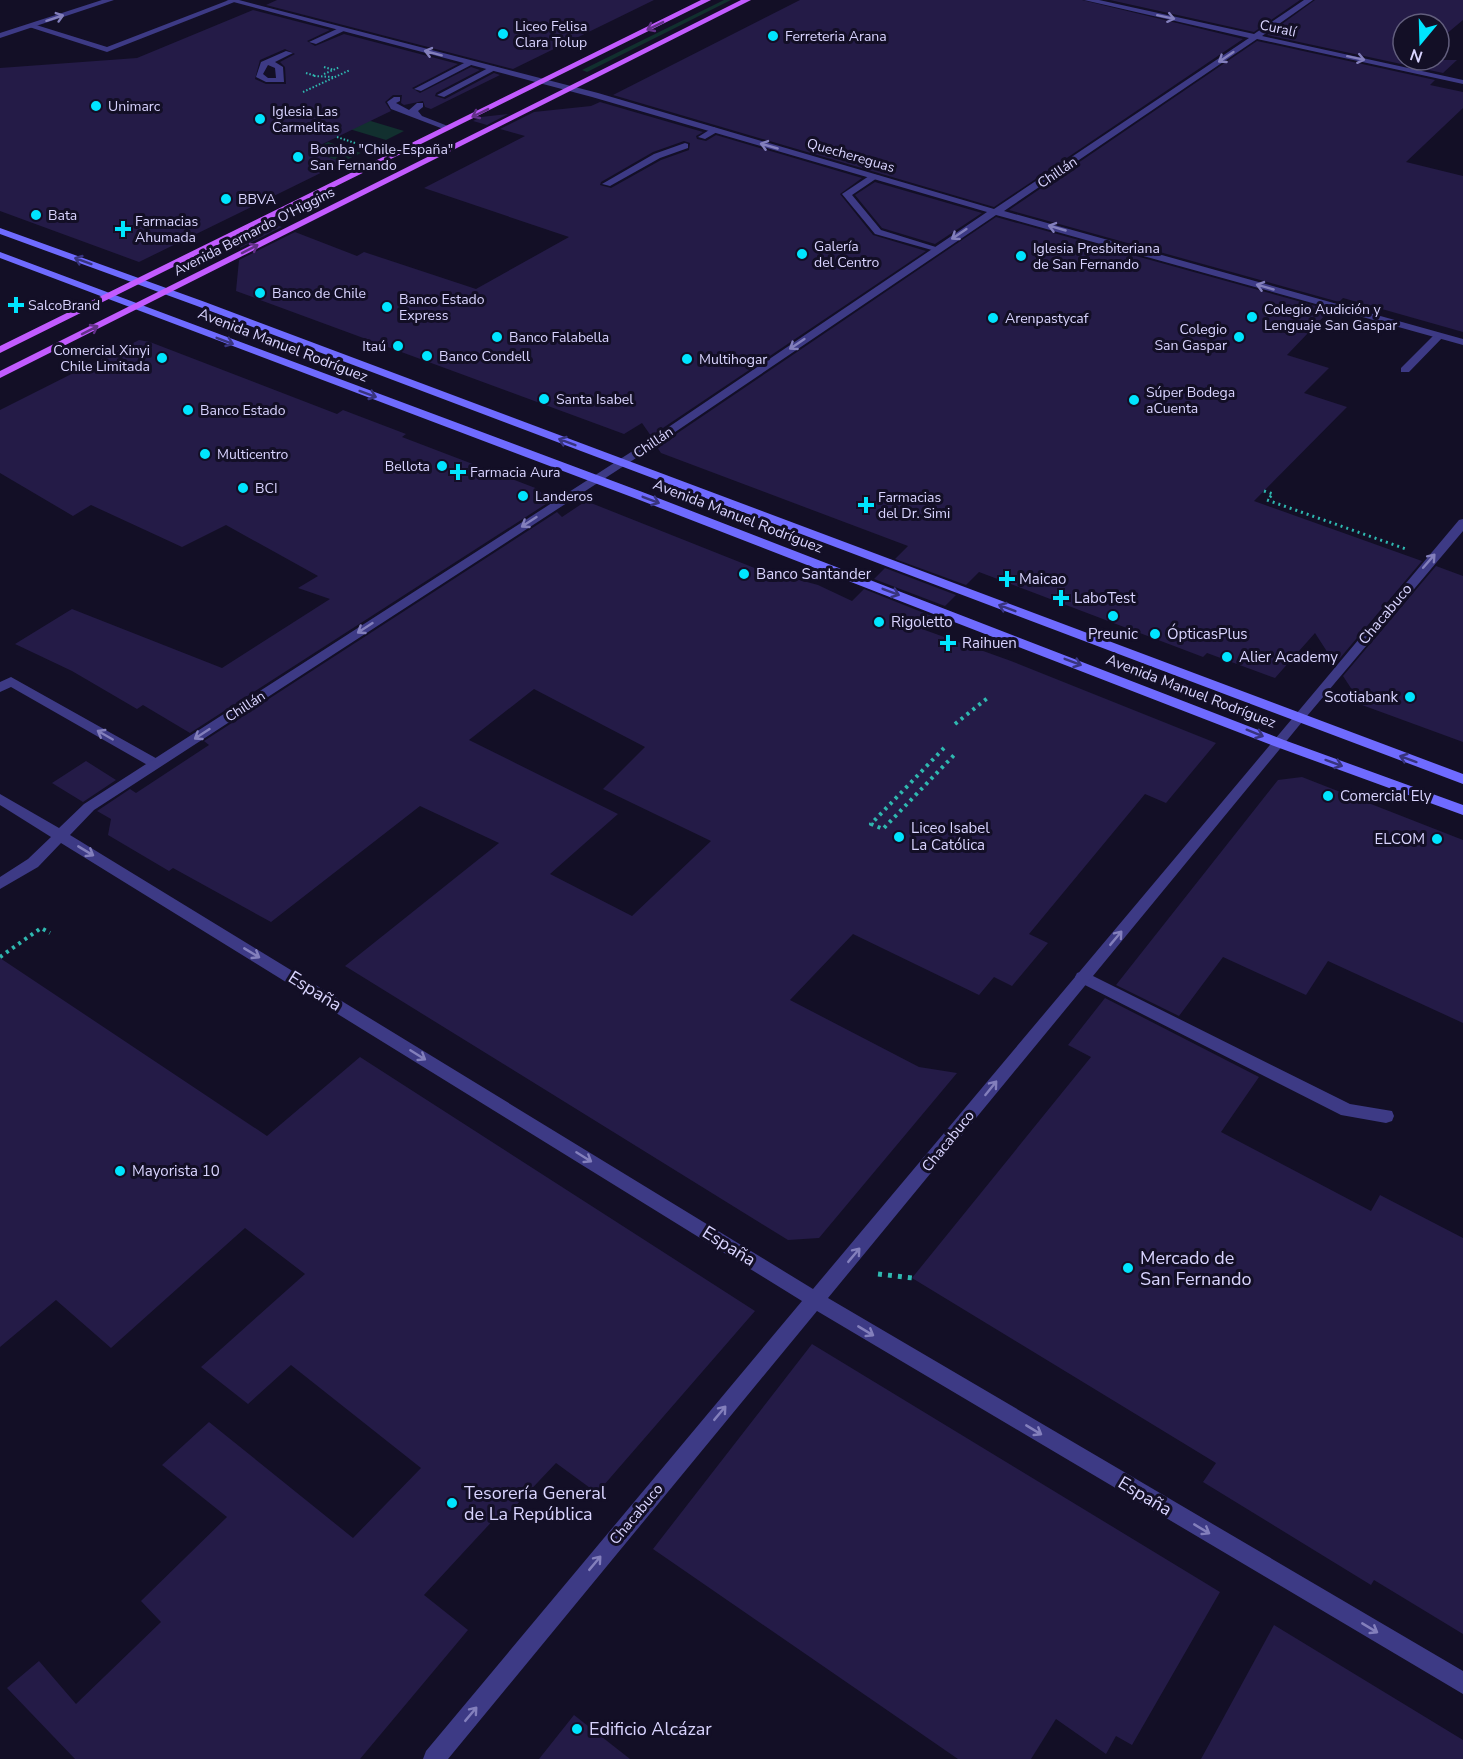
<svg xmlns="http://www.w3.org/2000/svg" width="1463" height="1759" font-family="'Nunito Sans',sans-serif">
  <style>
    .green { fill: #12302f }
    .building { fill: #241b47; fill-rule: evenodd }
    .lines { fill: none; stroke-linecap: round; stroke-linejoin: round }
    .path-far3 { stroke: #2fb8b0; stroke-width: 2; stroke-dasharray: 1.5 2; stroke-linecap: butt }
    .path-far2 { stroke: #2fb8b0; stroke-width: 3; stroke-dasharray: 2 4; stroke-linecap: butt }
    .path-far1 { stroke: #2fb8b0; stroke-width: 4; stroke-dasharray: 3 4.5; stroke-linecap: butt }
    .path { stroke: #2fb8b0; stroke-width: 5; stroke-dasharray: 4 6; stroke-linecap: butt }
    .service { fill: #3d3a85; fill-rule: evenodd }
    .minor { fill: #3d3a85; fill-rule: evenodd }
    .tertiary { fill: #3d3a85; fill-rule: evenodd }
    .secondary { fill: #6f6bff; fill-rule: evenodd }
    .primary { fill: #c25bff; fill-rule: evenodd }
    .oneway { stroke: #837fbc }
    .oneway2 { stroke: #623188 }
    .oneway3 { stroke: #38347d }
    .poi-dot { fill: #00e5ff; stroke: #130f26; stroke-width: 2 }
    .labels { text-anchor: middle; stroke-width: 6; stroke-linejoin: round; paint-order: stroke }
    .far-poi-label { font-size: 14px; fill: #d9d4ff; stroke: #130f26; text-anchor: start }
    .far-street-label { font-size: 14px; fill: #d9d4ff; stroke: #130f26 }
    .street-label { font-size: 15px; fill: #d9d4ff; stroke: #130f26 }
    .poi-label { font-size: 15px; fill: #d9d4ff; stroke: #130f26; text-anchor: start }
    .near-street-label { font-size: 18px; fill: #d9d4ff; stroke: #130f26 }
    .near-poi-label { font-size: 18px; fill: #d9d4ff; stroke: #130f26; text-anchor: start }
  </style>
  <rect width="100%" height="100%" fill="#130f26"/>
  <path class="green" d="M724,0H731L587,72L582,70Z
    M364,119L404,131L386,140L346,128Z
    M328,142L361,153L342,162L310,151Z"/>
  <path class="building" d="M277,0H654L513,69L266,5Z
    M800,0H1082L1243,39L994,207L613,95Z
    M1110,0H1300L1254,32Z
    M1315,0H1463V20L1439,40V24H1403V60H1457L1443,73L1267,35Z
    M253,10L330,30L307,41L315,46L344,34L458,64L412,88L420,93L471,67L480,70L436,93L435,96L445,99L494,73L500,75L431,109L425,107L423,101L404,105L401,103L402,95H393L385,102L391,111L308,151L343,162L139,262L0,211V68L137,58ZM285,49L295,54L280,62L285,67L286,84H266L255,79L260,60Z
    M1257,41L1435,80L1430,85L1463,92V108L1406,162L1463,176V332L1343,298L1339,302L1009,210Z
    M600,102L703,132L696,136L697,139L706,141L716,135L862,178L840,194L873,235L926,251L651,436L642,423L624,434L236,291L239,260L295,232L357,256L364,252L476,289L569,237L424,188L525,136L500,129L534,112L591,106ZM684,141L690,143L689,150L661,160L611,188L600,185L601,182L653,152Z
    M508,114L487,125L473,121L481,117Z
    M875,182L982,213L935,244L882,228L855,195Z
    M996,217L1330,310L1287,355L1329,368L1304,393L1347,407L1254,501L1422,561L1335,664L1315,633L1275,678L1207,653L1203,657L979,572L966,585L895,559L908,546L661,453L657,447Z
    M268,222L282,227L240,248L241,236Z
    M139,340L150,342L337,414L343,410L406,434L402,437L538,489L549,502L190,733L143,705L137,709L72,671L15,644L72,609L222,668L330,599L298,588L318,576L226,525L182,547L91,505L73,516L0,473V410Z
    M586,501L782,579L785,576L818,585L852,601L864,589L934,617L922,629L1011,661L1216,743L1166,803L1145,794L1029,934L1048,943L1012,986L994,977L979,995L853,934L790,1000L919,1067L957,1073L819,1238L788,1240L345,966L499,843L420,806L271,922L173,868L169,871L108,835L111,819L97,811L130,789L136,793L209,745L204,741L557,512L562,517ZM534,689L645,747L603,789L711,841L632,916L550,874L618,814L469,740Z
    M1436,566L1463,576V742L1362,705L1343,676Z
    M885,568L956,595L945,606L874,579Z
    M86,761L116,780L83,802L52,783Z
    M1302,777L1463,840V1023L1328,961L1306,995L1223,957L1179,1016L1116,985L1278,780Z
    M0,958L267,1136L360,1057L755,1311L597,1493L556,1463L502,1520L497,1516L424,1595L468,1630L360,1759H75L7,1688L39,1661L76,1704L161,1622L141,1601L227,1517L162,1465L209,1422L353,1538L421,1468L291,1365L248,1404L201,1367L305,1274L245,1228L111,1348L56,1300L0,1347Z
    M1105,998L1259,1077L1221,1132L1371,1211L1380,1195L1463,1238V1634L1374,1580L1371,1585L1203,1482L1216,1463L912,1278L1091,1057L1068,1045Z
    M812,1344L1220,1592L1132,1745L1116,1736L1106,1754L1056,1719L1031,1759H958L653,1549Z
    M1274,1625L1463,1740V1759H1201Z
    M574,1715L630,1759H539Z"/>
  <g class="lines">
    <path class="path-far3" d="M324,67L334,70
      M306,73L316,76
      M324,74L340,67
      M314,76L333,77
      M303,92L350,70
      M337,137L355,143"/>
    <path class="path-far2" d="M1264,491L1273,494L1267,500L1406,549"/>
    <path class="path-far1" d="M955,724L990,696
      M944,748L871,824L883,829L956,753
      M0,957L41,928L50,933"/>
    <path class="path" d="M878,1274L913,1278"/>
    <path class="service" d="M229,0L237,1L107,52L26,26L33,24L107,47Z
      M339,28L346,30L316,44L309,42Z
      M286,51L293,53L275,62L283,67L284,82H266L256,77L261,62ZM268,65L275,68L276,78H268L263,74Z
      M468,61L475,63L421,91L414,89Z
      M492,66L499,68L444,97L437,95Z
      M394,97H400V101L396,103L409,110L417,103H423V107L418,111L422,116L453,128L446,130L391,109L387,102Z
      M714,127L718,130L717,132L705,139L698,137Z
      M685,143L688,144V148L660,158L610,186L602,184L654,154Z
      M872,174L880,176L852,195L881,230L939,248V252L875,234L842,194Z
      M1435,334L1444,336L1409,372H1401V368Z
      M11,677L161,761L163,764L156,769L151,767L11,687L0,692V682Z
      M1083,971L1350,1104L1392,1111L1394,1116L1392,1121L1386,1123L1341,1115L1077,981L1075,977L1077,973Z"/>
    <path class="minor" d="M226,0H239L598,93L994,209L1249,38L1084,0H1099L1254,34L1304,0H1313L1262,36L1463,80V84L1257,39L1004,211L1463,339V345L996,215L650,449L94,810L70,835L813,1289L1459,520L1463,519V531L1302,722L828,1298L1463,1671V1694L817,1311L448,1759H423L426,1751L802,1301L61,843L38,867L0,889V877L28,859L51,837L0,805V794L59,828L84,804L642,445L987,212L592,97Z"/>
    <path class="tertiary" d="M102,0H114L0,38V33Z"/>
    <path class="secondary" d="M0,228L205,302L1463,774V784L197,306L0,234Z
      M0,252L645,493L1284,740L1463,805V815L1274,746L637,499L0,258Z"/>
    <path class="primary" d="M701,0H711L0,353V346Z
      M741,0H751L0,378V371Z"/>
  </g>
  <defs><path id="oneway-shaft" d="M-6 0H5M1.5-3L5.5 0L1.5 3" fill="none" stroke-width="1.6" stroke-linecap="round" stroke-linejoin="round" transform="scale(1.5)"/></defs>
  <g class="oneway">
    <use href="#oneway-shaft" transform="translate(1166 17) rotate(12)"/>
    <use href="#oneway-shaft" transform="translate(55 18) rotate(-18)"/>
    <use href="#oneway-shaft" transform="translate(433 53) rotate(-165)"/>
    <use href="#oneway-shaft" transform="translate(1226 57) rotate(146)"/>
    <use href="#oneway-shaft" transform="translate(1356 58) rotate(12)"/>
    <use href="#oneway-shaft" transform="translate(769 146) rotate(-164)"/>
    <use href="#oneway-shaft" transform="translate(1057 228) rotate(-164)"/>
    <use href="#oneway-shaft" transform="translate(959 234) rotate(146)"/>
    <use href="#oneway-shaft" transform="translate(1265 287) rotate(-164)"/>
    <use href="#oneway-shaft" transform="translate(797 344) rotate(146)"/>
    <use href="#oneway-shaft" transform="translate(529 522) rotate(147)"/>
    <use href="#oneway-shaft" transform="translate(1429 561) rotate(-49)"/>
    <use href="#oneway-shaft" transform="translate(365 628) rotate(147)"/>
    <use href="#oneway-shaft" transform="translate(202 734) rotate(147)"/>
    <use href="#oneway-shaft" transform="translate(105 735) rotate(-150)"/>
    <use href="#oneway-shaft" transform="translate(86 851) rotate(31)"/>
    <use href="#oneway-shaft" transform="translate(1116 938) rotate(-50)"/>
    <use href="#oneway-shaft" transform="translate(252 953) rotate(31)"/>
    <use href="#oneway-shaft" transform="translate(418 1055) rotate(32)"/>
    <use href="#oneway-shaft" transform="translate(991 1088) rotate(-51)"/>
    <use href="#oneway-shaft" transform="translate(584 1157) rotate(32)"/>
    <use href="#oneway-shaft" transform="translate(854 1255) rotate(-50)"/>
    <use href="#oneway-shaft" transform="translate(866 1331) rotate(31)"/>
    <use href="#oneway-shaft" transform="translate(720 1413) rotate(-50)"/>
    <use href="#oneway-shaft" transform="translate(1034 1430) rotate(31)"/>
    <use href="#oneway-shaft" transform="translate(1202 1529) rotate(31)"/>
    <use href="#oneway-shaft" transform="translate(595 1563) rotate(-50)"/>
    <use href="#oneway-shaft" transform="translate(1370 1628) rotate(31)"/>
    <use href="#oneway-shaft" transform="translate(471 1714) rotate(-50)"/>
  </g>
  <g class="oneway2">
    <use href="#oneway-shaft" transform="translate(655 26) rotate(154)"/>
    <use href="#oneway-shaft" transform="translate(480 113) rotate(154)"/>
    <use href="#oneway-shaft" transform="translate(250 249) rotate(-27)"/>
    <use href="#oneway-shaft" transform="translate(90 330) rotate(-27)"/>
  </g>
  <g class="oneway3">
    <use href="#oneway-shaft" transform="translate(83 261) rotate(-160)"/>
    <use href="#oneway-shaft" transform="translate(225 341) rotate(21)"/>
    <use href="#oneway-shaft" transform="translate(368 394) rotate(20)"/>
    <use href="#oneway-shaft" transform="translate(567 442) rotate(-159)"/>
    <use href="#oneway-shaft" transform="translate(651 500) rotate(21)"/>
    <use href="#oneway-shaft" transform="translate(891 592) rotate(21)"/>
    <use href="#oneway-shaft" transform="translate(1007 608) rotate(-159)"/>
    <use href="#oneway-shaft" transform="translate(1073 662) rotate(21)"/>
    <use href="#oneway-shaft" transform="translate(1255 733) rotate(22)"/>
    <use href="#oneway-shaft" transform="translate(1408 759) rotate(-160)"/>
    <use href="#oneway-shaft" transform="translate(1334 763) rotate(20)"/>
  </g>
  <g class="poi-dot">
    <circle cx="503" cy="34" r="6"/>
    <circle cx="773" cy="36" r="6"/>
    <circle cx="96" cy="106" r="6"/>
    <circle cx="260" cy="119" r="6"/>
    <circle cx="298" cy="157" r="6"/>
    <circle cx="226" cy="199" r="6"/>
    <circle cx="36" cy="215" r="6"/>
    <path d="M120 220h6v6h6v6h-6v6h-6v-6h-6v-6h6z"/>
    <circle cx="802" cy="254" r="6"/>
    <circle cx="1021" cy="256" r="6"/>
    <circle cx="260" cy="293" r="6"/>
    <path d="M13 296h6v6h6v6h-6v6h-6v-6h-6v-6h6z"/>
    <circle cx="387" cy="307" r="6"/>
    <circle cx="1252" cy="317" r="6"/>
    <circle cx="993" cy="318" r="6"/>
    <circle cx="497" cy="337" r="6"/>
    <circle cx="1239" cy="337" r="6"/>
    <circle cx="398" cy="346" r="6"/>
    <circle cx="427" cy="356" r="6"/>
    <circle cx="162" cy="358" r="6"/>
    <circle cx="687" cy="359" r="6"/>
    <circle cx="544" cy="399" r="6"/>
    <circle cx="1134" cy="400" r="6"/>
    <circle cx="188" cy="410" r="6"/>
    <circle cx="205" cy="454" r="6"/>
    <circle cx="442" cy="466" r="6"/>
    <path d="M455 463h6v6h6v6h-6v6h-6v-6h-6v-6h6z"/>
    <circle cx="243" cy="488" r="6"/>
    <circle cx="523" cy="496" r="6"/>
    <path d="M863 496h6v6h6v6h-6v6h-6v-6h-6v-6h6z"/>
    <circle cx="744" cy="574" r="6"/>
    <path d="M1004 570h6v6h6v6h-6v6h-6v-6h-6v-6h6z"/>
    <path d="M1058 589h6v6h6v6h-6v6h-6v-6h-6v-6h6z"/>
    <circle cx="1113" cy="616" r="6"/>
    <circle cx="879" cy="622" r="6"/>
    <circle cx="1155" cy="634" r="6"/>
    <path d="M945 634h6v6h6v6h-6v6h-6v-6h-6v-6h6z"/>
    <circle cx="1227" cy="657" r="6"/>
    <circle cx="1410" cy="697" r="6"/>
    <circle cx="1328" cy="796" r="6"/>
    <circle cx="899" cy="837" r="6"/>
    <circle cx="1437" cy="839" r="6"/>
    <circle cx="120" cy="1171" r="6"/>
    <circle cx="1128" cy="1268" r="6"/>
    <circle cx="452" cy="1503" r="6"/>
    <circle cx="577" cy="1729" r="6"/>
  </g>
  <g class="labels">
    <g class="far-poi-label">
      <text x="515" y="31">Liceo Felisa<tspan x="515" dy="16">Clara Tolup</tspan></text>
      <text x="785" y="41">Ferreteria Arana</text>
      <text x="108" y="111">Unimarc</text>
      <text x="272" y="116">Iglesia Las<tspan x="272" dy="16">Carmelitas</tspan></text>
      <text x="310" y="154">Bomba "Chile-España"<tspan x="310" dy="16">San Fernando</tspan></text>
      <text x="238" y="204">BBVA</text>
      <text x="48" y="220">Bata</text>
      <text x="135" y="226">Farmacias<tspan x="135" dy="16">Ahumada</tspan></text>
      <text x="814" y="251">Galería<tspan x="814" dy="16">del Centro</tspan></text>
      <text x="1033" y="253">Iglesia Presbiteriana<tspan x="1033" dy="16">de San Fernando</tspan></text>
      <text x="272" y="298">Banco de Chile</text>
      <text x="399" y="304">Banco Estado<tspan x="399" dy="16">Express</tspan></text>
      <text x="28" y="310">SalcoBrand</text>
      <text x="1264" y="314">Colegio Audición y<tspan x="1264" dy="16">Lenguaje San Gaspar</tspan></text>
      <text x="1005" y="323">Arenpastycaf</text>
      <text x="1227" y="334" text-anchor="end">Colegio<tspan x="1227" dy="16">San Gaspar</tspan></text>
      <text x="509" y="342">Banco Falabella</text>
      <text x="386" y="351" text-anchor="end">Itaú</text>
      <text x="150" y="355" text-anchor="end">Comercial Xinyi<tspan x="150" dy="16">Chile Limitada</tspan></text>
      <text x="439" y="361">Banco Condell</text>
      <text x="699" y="364">Multihogar</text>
      <text x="1146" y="397">Súper Bodega<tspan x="1146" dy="16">aCuenta</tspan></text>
      <text x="556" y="404">Santa Isabel</text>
      <text x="200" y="415">Banco Estado</text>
      <text x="217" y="459">Multicentro</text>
      <text x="430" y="471" text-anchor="end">Bellota</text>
      <text x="470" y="477">Farmacia Aura</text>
      <text x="255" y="493">BCI</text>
      <text x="535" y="501">Landeros</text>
      <text x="878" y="502">Farmacias<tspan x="878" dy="16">del Dr. Simi</tspan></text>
    </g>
    <g class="far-street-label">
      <text transform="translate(1278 28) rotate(12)" y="5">Curalí</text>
      <text transform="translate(851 155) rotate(16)" y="5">Quechereguas</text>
      <text transform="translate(1057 172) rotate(-34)" y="5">Chillán</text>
      <text transform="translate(254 231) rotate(-27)" y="5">Avenida Bernardo O'Higgins</text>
      <text transform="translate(653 442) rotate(-34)" y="5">Chillán</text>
      <text transform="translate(245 706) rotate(-33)" y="5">Chillán</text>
    </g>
    <g class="street-label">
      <text transform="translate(283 345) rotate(21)" y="5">Avenida Manuel Rodríguez</text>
      <text transform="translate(738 516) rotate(21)" y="5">Avenida Manuel Rodríguez</text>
      <text transform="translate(1385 614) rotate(-50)" y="5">Chacabuco</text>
      <text transform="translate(1191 691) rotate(21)" y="5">Avenida Manuel Rodríguez</text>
      <text transform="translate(948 1141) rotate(-51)" y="5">Chacabuco</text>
      <text transform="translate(636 1514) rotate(-50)" y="5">Chacabuco</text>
    </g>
    <g class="poi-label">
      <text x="756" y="579">Banco Santander</text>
      <text x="1019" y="584">Maicao</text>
      <text x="1074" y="603">LaboTest</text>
      <text x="891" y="627">Rigoletto</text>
      <text x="1113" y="639" text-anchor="middle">Preunic</text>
      <text x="1167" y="639">ÓpticasPlus</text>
      <text x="962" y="648">Raihuen</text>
      <text x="1239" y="662">Alier Academy</text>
      <text x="1398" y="702" text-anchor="end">Scotiabank</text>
      <text x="1340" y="801">Comercial Ely</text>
      <text x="911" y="833">Liceo Isabel<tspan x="911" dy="17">La Católica</tspan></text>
      <text x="1425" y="844" text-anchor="end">ELCOM</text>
      <text x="132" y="1176">Mayorista 10</text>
    </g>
    <g class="near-street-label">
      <text transform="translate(315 991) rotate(32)" y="6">España</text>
      <text transform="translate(729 1246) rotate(32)" y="6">España</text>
      <text transform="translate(1145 1496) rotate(31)" y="6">España</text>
    </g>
    <g class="near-poi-label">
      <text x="1140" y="1264">Mercado de<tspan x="1140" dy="21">San Fernando</tspan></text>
      <text x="464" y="1499">Tesorería General<tspan x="464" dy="21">de La República</tspan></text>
      <text x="589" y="1735">Edificio Alcázar</text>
    </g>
  </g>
  <g transform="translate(1421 42) rotate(199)"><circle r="28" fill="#130f26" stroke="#625e7d" stroke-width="1.5"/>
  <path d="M0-4.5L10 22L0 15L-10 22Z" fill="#00e5ff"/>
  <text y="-9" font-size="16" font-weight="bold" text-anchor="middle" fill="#d9d4ff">N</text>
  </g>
</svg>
